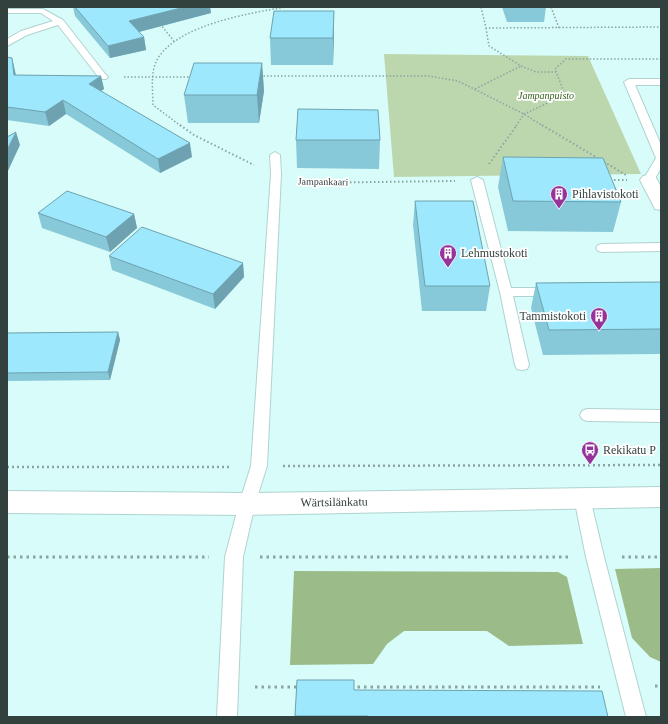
<svg xmlns="http://www.w3.org/2000/svg" width="668" height="724" font-family="Georgia,serif">
  <style>
    .green { fill: #bcd7ae }
    .forest { fill: #9bbc89 }
    .lines { fill: none; stroke-linecap: round; stroke-linejoin: round }
    .lane-casing { stroke: #b0d3cf; stroke-width: 2 }
    .street-casing { stroke: #b0d3cf; stroke-width: 2 }
    .secondary-casing { stroke: #b0d3cf; stroke-width: 2 }
    .path-far3 { stroke: #8aa4a2; stroke-width: 1.5; stroke-dasharray: 1.5 2; stroke-linecap: butt }
    .path-far2 { stroke: #8aa4a2; stroke-width: 2; stroke-dasharray: 1.5 2.5; stroke-linecap: butt }
    .path-far1 { stroke: #8aa4a2; stroke-width: 2.5; stroke-dasharray: 2 3; stroke-linecap: butt }
    .path { stroke: #8aa4a2; stroke-width: 3; stroke-dasharray: 2.5 4; stroke-linecap: butt }
    .lane { fill: #fff; fill-rule: evenodd }
    .street { fill: #fff; fill-rule: evenodd }
    .secondary { fill: #fff; fill-rule: evenodd }
    .wall { fill: #87c8d9 }
    .shaded-wall { fill: #6ea2b0 }
    .building { fill: #9de8fc; stroke: #6ea2b0 }
    .labels { text-anchor: middle; stroke-width: 3.5; stroke-linejoin: round; paint-order: stroke }
    .far-park-label { font-size: 10px; font-style: italic; fill: #355d16; stroke: #fff }
    .far-street-label { font-size: 10px; fill: #32403e; stroke: #fff }
    .poi-label { font-size: 12px; fill: #32403e; stroke: #fff; text-anchor: start }
    .street-label { font-size: 12px; fill: #32403e; stroke: #fff }
  </style>
  <rect width="100%" height="100%" fill="#d8fcf9"/>
  <path class="green" d="M384,54L588,56L641,174L394,177Z"/>
  <path class="forest" d="M661,568V662L650,657L632,638L615,569Z
    M294,571L558,572L567,577L583,644L509,646L487,631H404L387,644L373,664L290,665Z"/>
  <g class="lines">
    <g class="lane-casing">
      <path id="lane" d="M7,9H43L63,20L106,75L108,77L106,79H100L58,25L27,35L7,46V39L21,31L53,21L41,13H7Z
        M629,79H661V85H635L661,145V168L653,182L649,183L643,180L656,158L624,82Z
        M275,152L280,155L281,174L267,466L255,504L243,557L237,717H217L225,557L239,504L251,466L271,174L270,155Z
        M477,177L483,180L511,288H553L558,289L559,292L558,295L553,296H513L529,365L527,369L522,370L517,369L515,365L500,292L471,180Z
        M661,243V251L602,252L598,251L596,248L598,245L602,244Z
        M587,409L661,410V422L587,421L582,419L580,415L582,411Z
        M582,491L588,493L590,498L604,557L646,717H626L586,557L574,498L576,493Z"/>
    </g>
    <g class="street-casing">
      <path id="street" d="M649,175L655,176L661,187V210L655,209L640,180L643,176Z"/>
    </g>
    <g class="secondary-casing">
      <path id="secondary" d="M661,487V507L247,515L7,513V491L247,493Z"/>
    </g>
    <path class="path-far3" d="M481,7L486,28L661,27
      M551,7L559,28
      M160,24L174,41
      M486,28L489,46L521,66L536,72H556
      M260,76H429L458,81L524,114L543,126
      M124,77H191
      M475,89L521,66
      M181,126L153,105C153,91 150,73 157,60C176,25 250,13 286,7
      M516,126L524,114L565,95L555,69L566,59H661"/>
    <path class="path-far2" d="M180,125L194,135L254,165
      M542,125L626,175
      M489,164L517,125
      M610,180H627
      M298,183L455,181"/>
    <path class="path-far1" d="M283,466L661,465
      M7,467H232"/>
    <path class="path" d="M7,557H209
      M260,557H569
      M622,557H661
      M655,686H661
      M255,687H298
      M351,687H600"/>
    <use href="#lane" class="lane"/>
    <use href="#street" class="street"/>
    <use href="#secondary" class="secondary"/>
  </g>
  <path class="wall" d="M73,7H210L211,13L139,32L144,37L146,50L110,58L75,16Z
    M502,7H546L544,22H507Z
    M334,11L333,65H271L270,38Z
    M7,57L12,58L16,75L101,76L104,89L101,91L192,157L160,173L66,114L49,126L7,120Z
    M262,63L264,91L259,123H188L184,95Z
    M296,140H380L379,169L297,168Z
    M503,157L621,202L613,232L508,231L498,187Z
    M415,201L490,286L486,311H422L413,225Z
    M38,213L134,214L137,228L110,252L42,228Z
    M109,256L243,263L244,277L215,309L112,270Z
    M661,282V354L543,355L531,308L536,283Z
    M118,332L120,340L110,380L7,381V333Z
    M297,680L354,690L608,717H295Z"/>
  <path class="shaded-wall" d="M185,7H210L211,13L131,34L129,21Z
    M334,11V37L333,65V38Z
    M144,37L146,50L110,58L108,46Z
    M12,58L15,71L17,88L14,75Z
    M262,63L264,91L259,123L257,95Z
    M101,76L104,89L91,97L89,84Z
    M63,100L66,114L49,126L45,112Z
    M16,132L20,145L7,173V150Z
    M190,143L192,157L160,173L158,159Z
    M134,214L137,228L110,252L106,237Z
    M243,263L244,277L215,309L213,294Z
    M118,332L120,340L110,380L108,372Z"/>
  <path class="building" d="M75,7H185L129,21L144,37L108,46Z
    M274,11H334L333,38H270Z
    M7,57L12,58L14,75L101,76L89,84L190,143L158,159L63,100L45,112L7,107Z
    M194,63H262L257,95H184Z
    M298,109L378,110L380,140H296Z
    M16,132L7,150V137Z
    M503,157L603,158L621,202L513,201Z
    M67,191L134,214L106,237L38,213Z
    M415,201H473L490,286H425Z
    M142,227L243,263L213,294L109,256Z
    M661,282V329L549,330L536,283Z
    M118,332L108,372L7,373V333Z
    M297,680H354V690L602,691L608,717H368V716H295Z"/>
  <defs>
    <g id="building-pin" transform="scale(0.9)"><path d="M0 17L-7.5 6A9.5 9.5 0 1 1 7.5 6Z" fill="#95339a" stroke="#fff"/><path d="M-4-6H4V6H1V3H-1V6H-4ZM-2.5-4.3h1.7v1.8h-1.7ZM.8-4.3h1.7v1.8H.8ZM-2.5-1h1.7V.8h-1.7ZM.8-1h1.7V.8H.8Z" fill="#fff"/></g>
    <g id="bus-pin" transform="scale(0.9)"><path d="M0 17L-7.5 6A9.5 9.5 0 1 1 7.5 6Z" fill="#95339a" stroke="#fff"/><path d="M-5-6H5V4H4V6H2V4H-2V6H-4V4H-5ZM-3.5-4V0h7V-4ZM-3.5 1.2v1.5H-2V1.2ZM2 1.2v1.5H3.5V1.2Z" fill="#fff"/></g>
  </defs>
  <g fill-rule="evenodd">
    <use href="#building-pin" x="559" y="194"/>
    <use href="#building-pin" x="448" y="253"/>
    <use href="#building-pin" x="599" y="316"/>
    <use href="#bus-pin" x="590" y="450"/>
  </g>
  <g class="labels">
    <g class="far-park-label">
      <text x="546" y="99">Jampanpuisto</text>
    </g>
    <g class="far-street-label">
      <text transform="translate(323 181) rotate(1)" y="4">Jampankaari</text>
    </g>
    <g class="poi-label">
      <text x="572" y="198">Pihlavistokoti</text>
      <text x="461" y="257">Lehmustokoti</text>
      <text x="586" y="320" text-anchor="end">Tammistokoti</text>
      <text x="603" y="454">Rekikatu P</text>
    </g>
    <g class="street-label">
      <text transform="translate(334 502) rotate(-1)" y="4">Wärtsilänkatu</text>
    </g>
  </g>
  <rect width="668" height="724" fill="none" stroke="#32403e" stroke-width="16"/>
</svg>
